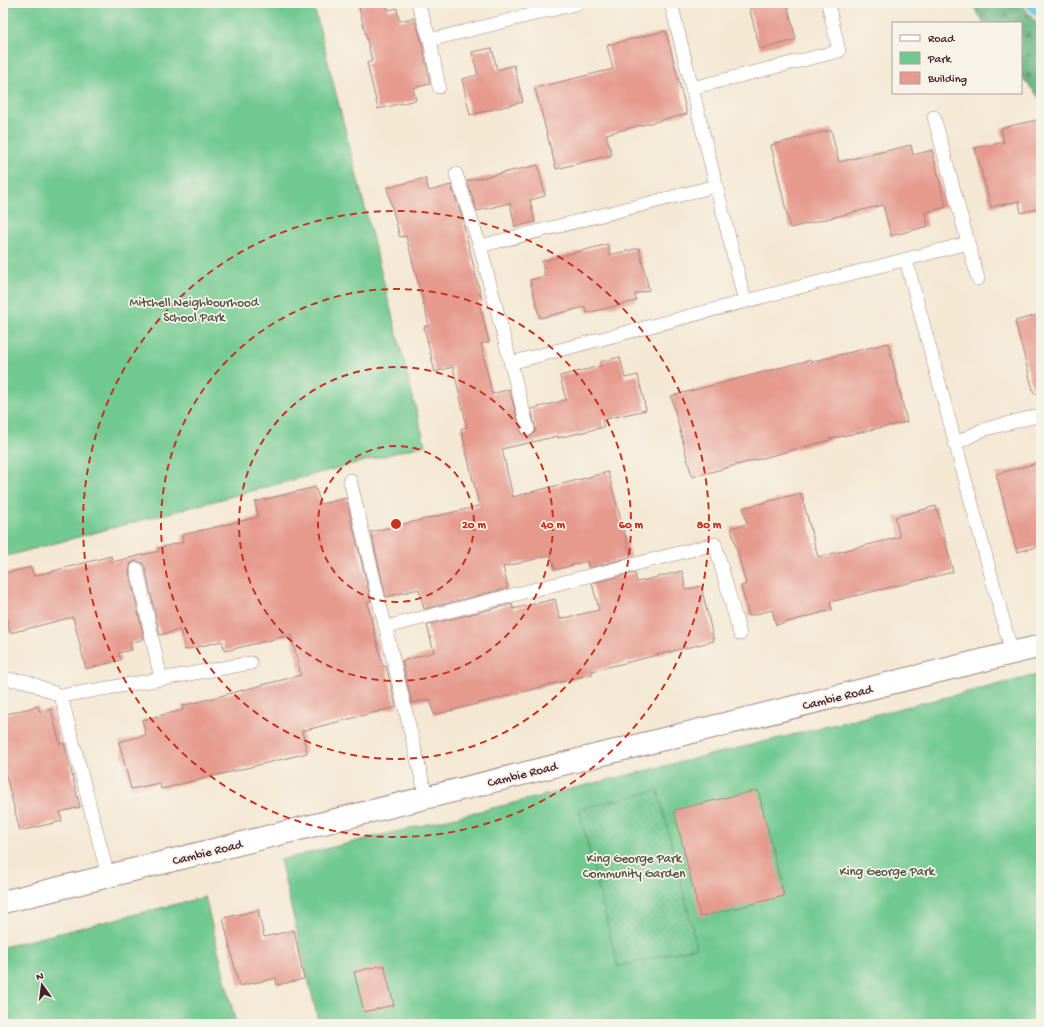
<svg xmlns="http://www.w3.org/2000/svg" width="1044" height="1027" font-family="'Gochi Hand',sans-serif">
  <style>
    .forest { fill: url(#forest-firs); stroke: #536652 }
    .park { fill: #70c98f; stroke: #5d745d }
    .garden { fill: url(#garden-dots); stroke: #5d745d }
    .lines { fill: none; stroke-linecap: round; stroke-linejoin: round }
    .stream { stroke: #5abbd9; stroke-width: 8 }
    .building { fill: #e6998d }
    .service-casing { stroke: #9f847f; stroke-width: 14 }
    .secondary-casing { stroke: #9f847f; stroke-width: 24 }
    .service { stroke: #fff; stroke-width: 13 }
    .secondary { stroke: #fff; stroke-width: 22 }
    .ring { fill: none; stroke: #c8321e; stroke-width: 2; stroke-dasharray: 7 5 }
    .labels { text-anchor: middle; stroke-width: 3.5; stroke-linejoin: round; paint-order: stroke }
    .park-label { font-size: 13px; fill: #555249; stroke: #f7f3e8 }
    .street-label { font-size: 13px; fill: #4a1f2b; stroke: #f7f3e8 }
    .centre { fill: #c8321e; stroke: #f7f3e8; stroke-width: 2 }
    .ring-label { font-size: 12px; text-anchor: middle; font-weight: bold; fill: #c8321e; stroke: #f7f3e8; stroke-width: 3.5; stroke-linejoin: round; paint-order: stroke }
  </style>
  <defs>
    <pattern id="forest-firs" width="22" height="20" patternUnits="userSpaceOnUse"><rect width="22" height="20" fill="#5cad7a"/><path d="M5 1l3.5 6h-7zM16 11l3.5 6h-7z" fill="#4e8c64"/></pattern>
    <pattern id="garden-dots" width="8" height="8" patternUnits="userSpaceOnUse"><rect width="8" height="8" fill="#70c98f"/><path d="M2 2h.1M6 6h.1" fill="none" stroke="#62ac7c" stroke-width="1.8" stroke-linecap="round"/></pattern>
  </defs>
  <rect width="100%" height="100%" fill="#f7f3e8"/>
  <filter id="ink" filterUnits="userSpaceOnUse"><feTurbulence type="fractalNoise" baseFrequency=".025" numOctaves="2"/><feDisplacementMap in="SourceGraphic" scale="8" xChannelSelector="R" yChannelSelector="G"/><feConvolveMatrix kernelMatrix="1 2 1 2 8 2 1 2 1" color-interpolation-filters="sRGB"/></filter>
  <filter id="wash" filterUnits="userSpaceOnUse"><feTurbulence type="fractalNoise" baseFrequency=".012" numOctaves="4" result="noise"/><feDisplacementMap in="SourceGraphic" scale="16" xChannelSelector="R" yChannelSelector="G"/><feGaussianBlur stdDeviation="0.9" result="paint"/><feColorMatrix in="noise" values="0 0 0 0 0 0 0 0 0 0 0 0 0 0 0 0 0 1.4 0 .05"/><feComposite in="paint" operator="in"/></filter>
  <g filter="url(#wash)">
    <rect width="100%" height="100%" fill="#f4e8d3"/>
    <path class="forest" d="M972,3H1021L1041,29V100L1021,76V23H983Z"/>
    <path class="park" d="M20,3H313L425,445L3,557V7Z
      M1041,674V1024H319L280,860Z
      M205,897L236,1024H3V947Z"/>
    <path class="garden" d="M658,790L697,947L618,967L579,809Z"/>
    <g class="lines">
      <path class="stream" d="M1028,3L1041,17"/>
    </g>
    <g id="blocks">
      <path class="building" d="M358,3H387L388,10L397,8L399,21L414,18L422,42L430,84L413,88L416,100L378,109L367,63L372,61Z
        M748,3H787L796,40L760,49Z
        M666,31L687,114L606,134L612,155L556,169L535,88L613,69L607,45Z
        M492,48L497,70L514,65L523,102L470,115L462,79L478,75L472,52Z
        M1041,119V208L1021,213L1019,201L991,207L975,148L1004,142L1001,128Z
        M831,130L839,162L911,145L913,155L932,150L946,207L925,213L928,226L891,236L883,205L790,228L771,145Z
        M538,165L545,196L530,200L535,222L515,227L510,203L477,211L467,181Z
        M425,178L429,191L451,185L461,214L482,301L479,302L489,342L481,344L492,394L509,389L522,434L530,437L536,431L531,409L566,400L560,376L601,366L600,362L620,357L625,378L638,375L646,410L602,420L604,427L558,438V436L502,449L513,497L608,472L631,557L589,568L587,561L555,570L551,555L503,567L508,588L424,609L419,589L386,597L371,532L479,506L461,429L467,427L453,367L435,372L424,327L429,325L406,236L400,237L387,188Z
        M608,244L610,255L639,248L649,290L635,294L636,301L587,313L585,307L540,318L530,280L545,276L542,261Z
        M1041,314V393L1034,394L1015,321Z
        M888,343L907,422L829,439L830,440L692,477L671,396L810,360L811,362Z
        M1041,462V546L1017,552L996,474Z
        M315,487L321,504L346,498L371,601L367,602L383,667L386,666L396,707L302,731L307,753L161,789L160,783L131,789L119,742L146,735L142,720L183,710L182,706L301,675L291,635L225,651L222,641L185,650L180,630L160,635L145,567L143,563L136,561L131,563L129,571L144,639L130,643L132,650L118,653L121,660L86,669L73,617L10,633L3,603V574L31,567L34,576L111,556L112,562L159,551L158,548L183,542L182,535L258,517L255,502Z
        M801,493L818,557L900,537L895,517L936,506L953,572L830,602L832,610L776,625L772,610L749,616L741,586L746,584L731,528L747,524L743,508Z
        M682,571L686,590L701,586L714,641L592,671V674L434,715L430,699L412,703L402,661L434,652L427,625L512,604L513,609L555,599L560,619L599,610L592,583L635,573L637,582Z
        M38,706L40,712L51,709L60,744L64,743L80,807L60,812L62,821L20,831L3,764V715Z
        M758,790L784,896L700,917L674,810Z
        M258,910L264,937L294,930L304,979L277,985L276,978L239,986L223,918Z
        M384,965L394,1005L364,1012L354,972Z"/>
    </g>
  </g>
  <g filter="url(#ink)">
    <use href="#blocks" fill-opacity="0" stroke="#9f847f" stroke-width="1"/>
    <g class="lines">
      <g class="service-casing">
        <path id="service" d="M418,3L430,40L439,87
          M671,3L745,302
          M430,40L579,3
          M692,88L839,51L828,3
          M934,117L978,279
          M456,174L480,246L528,429
          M480,246L716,186
          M906,260L1012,653
          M510,363L968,243
          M955,444L982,430L1041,415
          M350,480L426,796
          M386,627L715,544L740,634
          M3,679L26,681L61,696L108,876
          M161,679L251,663
          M61,696L161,679L137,569"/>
      </g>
      <g class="secondary-casing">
        <path id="secondary" d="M3,902L1041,646"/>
      </g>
      <use href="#service" class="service"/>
      <use href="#secondary" class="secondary"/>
    </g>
  </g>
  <g class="ring">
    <circle cx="396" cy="524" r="78"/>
    <circle cx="396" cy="524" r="157"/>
    <circle cx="396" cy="524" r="235"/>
    <circle cx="396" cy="524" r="313"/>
  </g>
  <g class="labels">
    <g class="park-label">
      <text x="194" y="306">Mitchell Neighbourhood<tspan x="194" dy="15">School Park</tspan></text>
      <text x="634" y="862">King George Park<tspan x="634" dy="15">Community Garden</tspan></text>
      <text x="887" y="875">King George Park</text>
    </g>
    <g class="street-label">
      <text transform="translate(837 696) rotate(-14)" y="5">Cambie Road</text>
      <text transform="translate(522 773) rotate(-14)" y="5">Cambie Road</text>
      <text transform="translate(207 851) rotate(-14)" y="5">Cambie Road</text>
    </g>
  </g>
  <circle cx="396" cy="524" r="6" class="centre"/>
  <g class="ring-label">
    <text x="474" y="528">20 m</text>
    <text x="553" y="528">40 m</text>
    <text x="631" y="528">60 m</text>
    <text x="709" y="528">80 m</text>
  </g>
  <rect width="1044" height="1027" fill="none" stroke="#f7f3e8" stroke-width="16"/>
  <rect x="892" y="22" width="130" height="72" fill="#f7f3e8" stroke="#b29e9c"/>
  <rect x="900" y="35" width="20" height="6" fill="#ffffff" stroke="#b29e9c"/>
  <text x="928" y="42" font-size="12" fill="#4a1f2b">Road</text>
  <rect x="900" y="52" width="20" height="12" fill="#70c98f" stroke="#b29e9c"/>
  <text x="928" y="62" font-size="12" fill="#4a1f2b">Park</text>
  <rect x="900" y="72" width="20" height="12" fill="#e6998d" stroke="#b29e9c"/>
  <text x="928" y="82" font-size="12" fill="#4a1f2b">Building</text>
  <g transform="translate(42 985) rotate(346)" stroke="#f7f3e8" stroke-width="3" paint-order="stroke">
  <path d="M0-3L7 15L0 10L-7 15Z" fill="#4a1f2b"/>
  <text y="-6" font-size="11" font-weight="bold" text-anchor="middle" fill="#4a1f2b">N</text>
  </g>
</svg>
